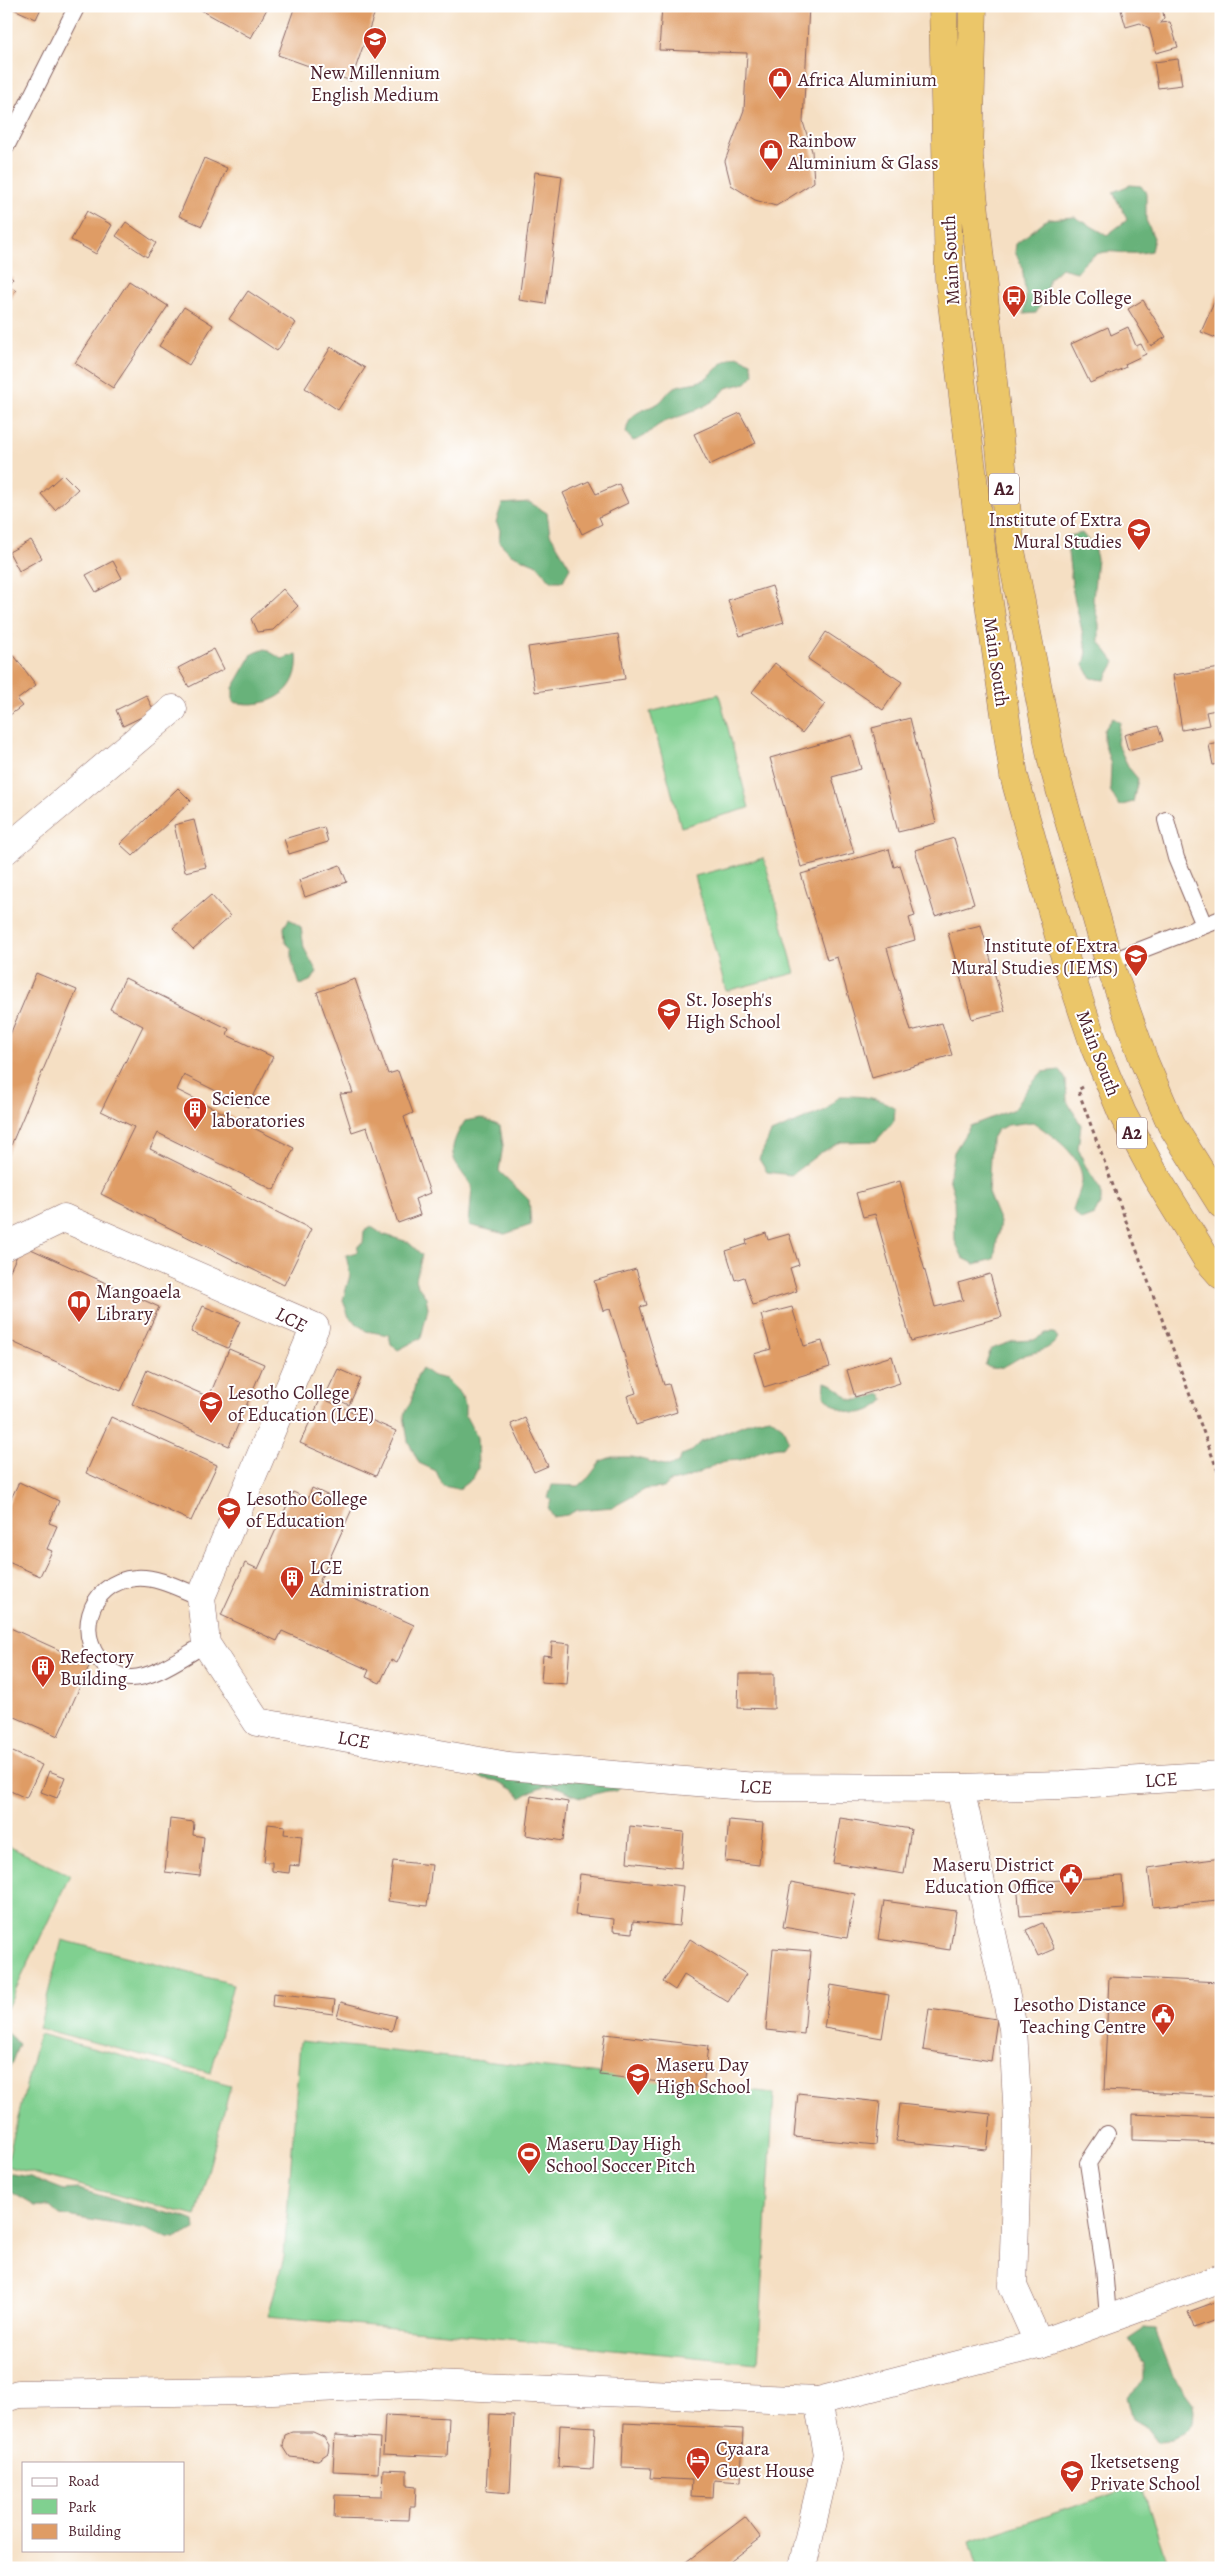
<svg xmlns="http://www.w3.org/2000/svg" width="1227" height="2574" font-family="Alegreya,serif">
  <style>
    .green { fill: #80d090; stroke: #65785e }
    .forest { fill: #68b27a; stroke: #596852 }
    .building { fill: #df9c65 }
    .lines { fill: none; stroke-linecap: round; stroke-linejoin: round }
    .service-casing { stroke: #866260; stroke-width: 18 }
    .minor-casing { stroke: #866260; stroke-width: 29 }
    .tertiary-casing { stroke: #866260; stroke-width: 29 }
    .trunk-casing { stroke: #866260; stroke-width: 29 }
    .path { stroke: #866260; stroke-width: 3; stroke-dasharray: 4 4; stroke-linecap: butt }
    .service { stroke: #fff; stroke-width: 16 }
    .minor { stroke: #fff; stroke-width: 28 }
    .tertiary { stroke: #fff; stroke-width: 28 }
    .trunk { stroke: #ebc669; stroke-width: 28 }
    .labels { text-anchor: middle; stroke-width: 4; stroke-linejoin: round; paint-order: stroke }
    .shield { fill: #fff; stroke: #80626b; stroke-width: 1 }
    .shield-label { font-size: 18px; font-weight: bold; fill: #4a1f2b }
    .poi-label { font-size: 19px; fill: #4a1f2b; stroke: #fff; text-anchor: start }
    .street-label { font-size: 19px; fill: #4a1f2b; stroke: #fff }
  </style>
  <rect width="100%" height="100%" fill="#fff"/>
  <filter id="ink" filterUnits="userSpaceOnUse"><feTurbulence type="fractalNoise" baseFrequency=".02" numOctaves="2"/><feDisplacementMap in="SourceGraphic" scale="10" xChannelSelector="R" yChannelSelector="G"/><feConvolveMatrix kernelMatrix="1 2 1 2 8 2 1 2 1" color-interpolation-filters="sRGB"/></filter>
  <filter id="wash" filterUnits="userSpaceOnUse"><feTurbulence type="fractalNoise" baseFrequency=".0096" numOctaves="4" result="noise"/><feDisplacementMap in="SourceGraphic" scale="20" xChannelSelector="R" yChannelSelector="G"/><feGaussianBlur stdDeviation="1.12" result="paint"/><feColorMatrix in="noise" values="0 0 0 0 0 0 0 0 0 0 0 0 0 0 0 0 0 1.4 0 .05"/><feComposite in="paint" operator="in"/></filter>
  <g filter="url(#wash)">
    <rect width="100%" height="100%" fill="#f5dfc3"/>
    <path class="green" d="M719,694L749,808L681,827L650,712Z
      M764,858L795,973L726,991L695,876Z
      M6,1845L70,1875L6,2010Z
      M62,1940L233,1984L211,2073L39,2028Z
      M39,2034L231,2085L196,2216L6,2166Z
      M300,2041L774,2093L758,2363L268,2316L284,2257Z
      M1141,2484L1169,2568H978L970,2542Z"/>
    <path class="forest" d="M1130,185L1141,186L1146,193V220L1154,238L1151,251C1118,260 1102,237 1077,272L1061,268L1049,279L1045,297L1036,313L1024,314L1026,298L1022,266L1015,252L1016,244L1047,219L1075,217L1107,235L1127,220C1124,209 1117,203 1113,192Z
      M737,356L751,362L754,374L746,383L726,388C712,408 684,414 662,423C651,429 646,438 633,441L626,433C629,412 640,412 657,404C663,401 667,392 673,388C682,383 694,384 703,380C718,371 718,362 737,356Z
      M529,502L547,513L550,534L570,567L563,581H551L537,565L511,554L499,542L500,530L496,522L502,504Z
      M1082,533L1094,548L1097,558L1093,600L1099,624V641L1115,662L1105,680L1091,678L1084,665L1087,652L1073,592L1066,537Z
      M265,649L282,659L297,654C301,693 268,710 233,702V688L248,662L252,654Z
      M1113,718L1120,722L1117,743L1129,768L1138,779L1133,802L1119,806L1110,790L1111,765L1104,742V730Z
      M289,919L301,927L304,948L317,972L312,980L300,985L292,961V949L285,942L284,927Z
      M1060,1070L1066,1080L1067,1101L1081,1125L1078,1148L1085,1165L1101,1190V1202L1094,1215L1081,1220L1073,1211C1075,1200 1081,1191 1082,1181C1083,1155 1051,1135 1033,1122L1008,1125L997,1130L991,1140L988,1193L1000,1222L994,1259L975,1264L963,1258L955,1241L954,1194L949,1178L954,1152L970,1126L1014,1109L1028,1088L1042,1072Z
      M839,1096C860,1096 877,1096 895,1108L894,1121L876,1141L841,1142L820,1153L791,1175L767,1172L759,1159L771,1133L826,1110Z
      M481,1118L500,1126L503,1145L499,1171L529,1200L531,1225L505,1234L469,1225L472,1186C451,1159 445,1152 465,1121Z
      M370,1226L382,1234L408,1242L422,1255L416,1279L418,1286L426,1297L428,1308L421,1338L398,1350L391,1344L389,1335L366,1331L349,1317L343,1300L350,1275L346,1255L357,1252L358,1246L363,1243L364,1231Z
      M1046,1333H1054L1058,1339C1048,1350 1041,1351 1028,1354C1013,1358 1000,1376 985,1365L991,1349L1014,1341L1034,1340Z
      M422,1368L433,1376L446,1379L461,1394L465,1405V1415L477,1437L478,1468L473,1478L459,1489L443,1486L436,1471L419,1463L408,1441L404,1415L411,1402L417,1376Z
      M825,1382C840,1384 844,1401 856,1400C865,1400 872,1396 881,1394L885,1400C864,1420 842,1416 824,1395Z
      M770,1417L783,1427L788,1440L783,1447C770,1446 754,1454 743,1459C736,1462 727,1459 720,1463C703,1470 688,1480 669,1482L664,1488L646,1489L613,1507L577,1510L567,1515L553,1517L548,1508L551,1500L548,1498L552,1485L579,1486L589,1477L601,1461L612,1457H632L668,1466L678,1463L682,1455L692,1451L701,1442L755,1420Z
      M469,1768L622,1785L617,1791C604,1789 595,1796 582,1797C577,1797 569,1793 564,1790C548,1782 534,1788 521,1798L514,1790L498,1781L481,1778Z
      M7,2033L19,2044L6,2077V2033Z
      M6,2173L30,2177L64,2190L78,2189L132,2205L181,2216L194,2221L195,2230L174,2238L161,2236L145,2229L60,2215L50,2206H35L6,2189Z
      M1144,2329L1155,2330L1173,2376L1193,2403L1194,2411L1193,2423L1189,2430L1171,2441L1157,2442L1145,2426L1133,2419L1127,2396L1144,2380V2364L1129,2339Z"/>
    <g id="blocks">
      <path class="building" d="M7,6H42L36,19Z
        M203,6H267L268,7L251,38L201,10Z
        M295,6H377L351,81L278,55Z
        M662,6H809L803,122L812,151L814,182L776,206L755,200L731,185L725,161L744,110L747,53L659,50Z
        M1127,6H1162L1164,18L1160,23L1170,22L1178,47L1156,53L1149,28L1140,23L1126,27L1121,10Z
        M1178,59L1182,85L1158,88L1154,62Z
        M6,107L15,112L6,129Z
        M204,158L227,168L202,226L179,216Z
        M535,172L562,176L546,304L519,300Z
        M87,211L112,225L96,254L71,240Z
        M126,222L156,243L147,257L116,236Z
        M6,273L13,278L8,285L16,290L6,305Z
        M129,281L168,306L113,388L75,363Z
        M1221,287V340L1201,332Z
        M248,291L296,323L277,351L229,319Z
        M1143,300L1166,337L1151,346L1128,309Z
        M184,307L213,325L189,365L159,346Z
        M1108,327L1111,335L1128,327L1136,346L1141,344L1146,354L1125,364L1126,367L1090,383L1071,344Z
        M331,347L365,368L338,410L305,388Z
        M740,413L756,443L709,465L694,434Z
        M63,474L78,489L55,510L41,494Z
        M589,481L596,494L619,484L628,503L599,517L602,524L582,534L563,493Z
        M31,540L42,558L19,571L9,552Z
        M113,561L122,578L96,592L86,575Z
        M772,586L784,622L740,636L728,600Z
        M283,589L298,606L273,630L257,632L251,619Z
        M826,632L902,682L883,710L808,659Z
        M618,634L625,679L535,692L528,647Z
        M214,649L224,669L189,687L178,668Z
        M13,654L36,685L17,700L22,706L6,718V659Z
        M775,663L825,704L802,733L752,692Z
        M1221,668V709L1206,712L1209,725L1182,730L1173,675Z
        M146,695L154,711L123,726L116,710Z
        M910,718L936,823L898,832L872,728Z
        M1158,726L1163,741L1128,750L1124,735Z
        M852,735L861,769L832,777L854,853L801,867L770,758Z
        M1221,743V763L1213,765L1209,745Z
        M178,788L191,801L133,856L120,844Z
        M194,820L206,867L185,872L174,825Z
        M324,827L328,842L289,854L284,839Z
        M954,838L974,904L935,916L915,850Z
        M889,849L894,867L900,865L915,916L909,918L915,940L887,948L911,1031L942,1023L952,1055L872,1078L837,957L827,960L801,874Z
        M340,865L347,882L305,897L299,880Z
        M211,895L230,916L193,949L173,928Z
        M981,925L1005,1011L972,1019L948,933Z
        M36,973L77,990L6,1157V1044Z
        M125,978L229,1029L227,1035L273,1057L248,1107L184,1075L177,1090L294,1148L274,1190L158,1133L150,1149L311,1229L284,1285L101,1194L134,1127L101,1111L143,1026L110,1009Z
        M355,979L388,1074L398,1071L413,1113L404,1117L430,1193L415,1199L420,1215L398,1223L367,1127L352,1132L340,1094L353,1093L317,992Z
        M900,1181L935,1307L963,1300L958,1283L990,1274L1002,1317L911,1341L875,1214L863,1217L856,1193Z
        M766,1233L768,1240L789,1234L799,1265L790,1268L797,1291L753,1305L744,1277L735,1280L726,1251L747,1244L746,1240Z
        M22,1245L159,1307L121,1391L6,1339V1279Z
        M636,1269L647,1305L640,1307L664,1385L669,1384L677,1412L636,1425L627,1396L636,1393L610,1309L603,1311L594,1281Z
        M203,1306L240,1321L228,1348L191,1332Z
        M792,1307L804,1346L822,1341L830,1367L764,1387L754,1354L771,1349L761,1315Z
        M229,1349L264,1364L229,1446L132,1404L147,1370L209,1397Z
        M892,1356L900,1383L855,1397L847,1370Z
        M338,1369L361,1379L349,1405L326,1394Z
        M321,1398L396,1431L376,1476L300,1443Z
        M111,1417L217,1465L191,1521L86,1473Z
        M525,1418L548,1466L534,1472L511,1424Z
        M19,1482L59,1501L49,1523L57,1526L47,1549L52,1551L40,1576L6,1561V1504L8,1505Z
        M312,1488L353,1507L319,1582L414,1625L397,1663L391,1660L380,1683L366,1677L369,1670L282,1631L277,1641L221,1615L245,1563L258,1569L293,1492L308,1499Z
        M6,1626L90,1664L58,1736L6,1713Z
        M552,1642L570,1644L567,1684L541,1682L543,1655L551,1656Z
        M739,1674H774V1709L738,1708Z
        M6,1749L42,1765L26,1798L6,1789Z
        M49,1771L65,1777L57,1798L41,1792Z
        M531,1796L568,1802L563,1841L526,1835Z
        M840,1818L911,1829L904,1874L833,1863Z
        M170,1819L194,1822L193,1835L204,1837L200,1876L165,1872Z
        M729,1820L763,1823L759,1865L725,1861Z
        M268,1824L285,1826L284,1834L302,1836L299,1866L290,1865L289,1873L272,1871V1862H264Z
        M630,1826L684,1832L681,1868L627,1862Z
        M1221,1858V1902L1217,1900L1153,1907L1148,1868Z
        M393,1861L432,1865L427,1906L388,1901Z
        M580,1874L683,1886L679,1926L633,1921L632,1933L613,1931L614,1919L575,1915Z
        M1122,1876L1124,1909L1020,1916L1017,1883Z
        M791,1882L855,1894L847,1938L783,1927Z
        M884,1901L956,1911L950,1950L878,1939Z
        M1042,1923L1054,1949L1038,1956L1026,1930Z
        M690,1939L746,1974L728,2002L684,1975L675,1990L663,1982Z
        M773,1948L811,1951L804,2034L766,2030Z
        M1109,1977L1221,1982V2096L1104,2090Z
        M831,1985L889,1995L882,2038L824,2028Z
        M273,1993L335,2000L333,2014L272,2006Z
        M341,2002L396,2016L392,2031L337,2017Z
        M929,2009L997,2019L991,2061L923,2050Z
        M605,2034L708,2046L703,2087L600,2075Z
        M798,2093L880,2102L876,2145L794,2137Z
        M900,2104L991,2114L987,2150L896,2141Z
        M1132,2114L1221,2118V2143L1132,2140Z
        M1221,2300V2318L1194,2328L1188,2312Z
        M490,2414L514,2415L510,2493L486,2491Z
        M385,2415L449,2418L447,2457L383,2454Z
        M624,2423L743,2429L741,2482L714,2480L713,2497L691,2496L692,2480L650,2478L651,2468L622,2467Z
        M560,2425L595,2427L593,2469L558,2467Z
        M292,2432H313L324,2437L329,2445L328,2453L318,2460L290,2457L283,2446L285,2435Z
        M335,2435L380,2438L378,2473L333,2471Z
        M383,2469L407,2470V2486L416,2487L415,2507H410L409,2520L334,2518L335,2495L382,2496Z
        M745,2517L761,2538L722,2568H678Z"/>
    </g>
  </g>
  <g filter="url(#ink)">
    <use href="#blocks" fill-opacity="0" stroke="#866260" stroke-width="1"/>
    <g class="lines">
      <g class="service-casing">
        <path id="service" d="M6,147L77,6
          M1166,820L1176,858L1204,925
          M1071,977L1221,919
          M201,1597C182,1590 157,1576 136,1578C87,1581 72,1641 109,1669C114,1673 123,1678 130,1678C153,1679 185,1655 206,1644
          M1107,2134L1088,2163L1104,2267L1108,2318"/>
      </g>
      <g class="minor-casing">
        <path id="minor" d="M6,850L173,709
          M6,1246L64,1218L315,1327L201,1597L206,1644L257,1722L508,1766L756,1787L960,1788L1061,1785L1221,1775
          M960,1788L1013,2028L1018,2121L1013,2286L1039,2344
          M802,2568L828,2454L818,2401"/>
      </g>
      <g class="tertiary-casing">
        <path id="tertiary" d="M6,2398L18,2394L250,2391L410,2384L818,2401L1039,2344L1221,2278"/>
      </g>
      <g class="trunk-casing">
        <path id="trunk" d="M943,6L949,278L982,554L1014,776L1066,961L1095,1048L1122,1113L1155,1175L1206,1258L1221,1275
          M973,6L969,156L1011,551L1052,761L1109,962L1144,1061L1171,1124L1221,1204"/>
      </g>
      <path class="path" d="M1083,1087L1078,1090L1221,1480"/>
      <use href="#service" class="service"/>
      <use href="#minor" class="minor"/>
      <use href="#tertiary" class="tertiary"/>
      <use href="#trunk" class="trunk"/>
    </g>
  </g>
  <defs>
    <g id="school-pin" transform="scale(1.25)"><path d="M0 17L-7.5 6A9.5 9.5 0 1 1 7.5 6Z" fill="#c8321e" stroke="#fff"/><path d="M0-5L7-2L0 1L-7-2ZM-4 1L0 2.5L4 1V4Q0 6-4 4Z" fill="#fff"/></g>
    <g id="shop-pin" transform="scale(1.25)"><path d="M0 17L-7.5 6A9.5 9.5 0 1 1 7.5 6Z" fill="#c8321e" stroke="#fff"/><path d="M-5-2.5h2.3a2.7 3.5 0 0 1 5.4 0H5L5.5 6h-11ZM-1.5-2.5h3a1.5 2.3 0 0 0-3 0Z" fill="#fff"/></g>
    <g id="bus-pin" transform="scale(1.25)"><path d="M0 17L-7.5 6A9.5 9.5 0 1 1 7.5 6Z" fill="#c8321e" stroke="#fff"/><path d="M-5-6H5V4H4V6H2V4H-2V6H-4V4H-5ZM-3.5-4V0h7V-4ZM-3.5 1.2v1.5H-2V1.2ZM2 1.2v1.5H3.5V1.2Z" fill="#fff"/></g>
    <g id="university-pin" transform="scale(1.25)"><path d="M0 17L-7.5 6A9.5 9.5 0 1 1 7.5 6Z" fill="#c8321e" stroke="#fff"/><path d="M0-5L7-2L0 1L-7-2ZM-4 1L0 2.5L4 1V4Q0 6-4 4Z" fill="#fff"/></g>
    <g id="building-pin" transform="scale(1.25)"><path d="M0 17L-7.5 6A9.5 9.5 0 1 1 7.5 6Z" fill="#c8321e" stroke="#fff"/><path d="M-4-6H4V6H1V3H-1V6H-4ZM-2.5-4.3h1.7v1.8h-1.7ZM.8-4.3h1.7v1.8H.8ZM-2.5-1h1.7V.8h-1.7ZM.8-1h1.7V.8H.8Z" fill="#fff"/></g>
    <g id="library-pin" transform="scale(1.25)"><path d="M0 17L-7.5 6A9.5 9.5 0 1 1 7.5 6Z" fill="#c8321e" stroke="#fff"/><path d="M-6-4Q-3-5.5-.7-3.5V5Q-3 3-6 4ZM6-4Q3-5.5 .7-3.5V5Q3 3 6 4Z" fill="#fff"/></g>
    <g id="civic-pin" transform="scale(1.25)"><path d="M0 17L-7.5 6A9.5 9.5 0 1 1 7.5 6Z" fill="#c8321e" stroke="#fff"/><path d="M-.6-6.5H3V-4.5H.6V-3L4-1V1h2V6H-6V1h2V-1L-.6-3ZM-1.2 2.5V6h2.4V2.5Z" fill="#fff"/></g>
    <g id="stadium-pin" transform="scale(1.25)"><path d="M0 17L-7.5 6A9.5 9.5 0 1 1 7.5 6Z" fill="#c8321e" stroke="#fff"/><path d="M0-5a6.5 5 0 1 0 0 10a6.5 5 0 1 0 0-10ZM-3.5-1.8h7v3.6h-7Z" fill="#fff"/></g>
    <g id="hotel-pin" transform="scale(1.25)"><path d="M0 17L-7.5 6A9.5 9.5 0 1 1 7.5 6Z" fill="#c8321e" stroke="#fff"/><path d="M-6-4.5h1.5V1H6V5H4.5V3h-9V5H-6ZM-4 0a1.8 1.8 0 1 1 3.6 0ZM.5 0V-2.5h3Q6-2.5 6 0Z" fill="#fff"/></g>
  </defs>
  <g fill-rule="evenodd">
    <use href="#school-pin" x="375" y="39"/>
    <use href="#shop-pin" x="780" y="79"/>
    <use href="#shop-pin" x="771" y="151"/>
    <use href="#bus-pin" x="1014" y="297"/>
    <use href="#university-pin" x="1139" y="530"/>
    <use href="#school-pin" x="1136" y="956"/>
    <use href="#school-pin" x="669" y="1010"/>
    <use href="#building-pin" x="195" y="1109"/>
    <use href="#library-pin" x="79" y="1302"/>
    <use href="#university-pin" x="211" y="1403"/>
    <use href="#university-pin" x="229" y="1509"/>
    <use href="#building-pin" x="292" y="1578"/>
    <use href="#building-pin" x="43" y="1667"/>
    <use href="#civic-pin" x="1071" y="1875"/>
    <use href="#civic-pin" x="1163" y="2015"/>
    <use href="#school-pin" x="638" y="2075"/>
    <use href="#stadium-pin" x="529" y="2154"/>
    <use href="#hotel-pin" x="698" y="2459"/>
    <use href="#school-pin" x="1072" y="2472"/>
  </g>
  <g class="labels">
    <g class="shield">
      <rect x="989" y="473.5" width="30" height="31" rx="4"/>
      <rect x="1117" y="1117.5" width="30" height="31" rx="4"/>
    </g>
    <g class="shield-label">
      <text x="1004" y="495">A2</text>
      <text x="1132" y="1139">A2</text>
    </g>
    <g class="poi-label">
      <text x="375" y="79" text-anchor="middle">New Millennium<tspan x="375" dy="22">English Medium</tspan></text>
      <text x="798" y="86">Africa Aluminium</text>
      <text x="788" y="147">Rainbow<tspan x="788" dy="22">Aluminium &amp; Glass</tspan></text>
      <text x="1032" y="304">Bible College</text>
      <text x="1122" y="526" text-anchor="end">Institute of Extra<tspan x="1122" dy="22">Mural Studies</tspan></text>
      <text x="1118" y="952" text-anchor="end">Institute of Extra<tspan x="1118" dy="22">Mural Studies (IEMS)</tspan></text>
      <text x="686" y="1006">St. Joseph's<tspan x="686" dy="22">High School</tspan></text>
      <text x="212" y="1105">Science<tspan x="212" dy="22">laboratories</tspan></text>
      <text x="96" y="1298">Mangoaela<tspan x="96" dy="22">Library</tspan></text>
      <text x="228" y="1399">Lesotho College<tspan x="228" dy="22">of Education (LCE)</tspan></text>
      <text x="246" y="1505">Lesotho College<tspan x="246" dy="22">of Education</tspan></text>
      <text x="310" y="1574">LCE<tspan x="310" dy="22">Administration</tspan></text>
      <text x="60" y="1663">Refectory<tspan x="60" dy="22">Building</tspan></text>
      <text x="1054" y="1871" text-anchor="end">Maseru District<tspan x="1054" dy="22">Education Office</tspan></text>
      <text x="1146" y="2011" text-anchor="end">Lesotho Distance<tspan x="1146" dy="22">Teaching Centre</tspan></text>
      <text x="656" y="2071">Maseru Day<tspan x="656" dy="22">High School</tspan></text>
      <text x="546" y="2150">Maseru Day High<tspan x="546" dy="22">School Soccer Pitch</tspan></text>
      <text x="716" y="2455">Cyaara<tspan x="716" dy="22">Guest House</tspan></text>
      <text x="1090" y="2468">Iketsetseng<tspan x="1090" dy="22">Private School</tspan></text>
    </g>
    <g class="street-label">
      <text transform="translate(950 260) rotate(-93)" y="7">Main South</text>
      <text transform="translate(997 662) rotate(82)" y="7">Main South</text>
      <text transform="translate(1099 1053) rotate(69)" y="7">Main South</text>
      <text transform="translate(292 1319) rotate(28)" y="7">LCE</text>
      <text transform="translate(354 1739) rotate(10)" y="7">LCE</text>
      <text transform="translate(1161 1779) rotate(-4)" y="7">LCE</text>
      <text transform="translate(756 1786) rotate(3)" y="7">LCE</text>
    </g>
  </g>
  <rect width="1227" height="2574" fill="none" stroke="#fff" stroke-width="25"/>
  <rect x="22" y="2462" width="162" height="90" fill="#ffffff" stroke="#b7a5aa"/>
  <rect x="32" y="2478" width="25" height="8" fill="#ffffff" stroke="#b7a5aa"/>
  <text x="68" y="2486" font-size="15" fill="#4a1f2b">Road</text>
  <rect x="32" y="2499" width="25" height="15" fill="#80d090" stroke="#b7a5aa"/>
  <text x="68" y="2512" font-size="15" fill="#4a1f2b">Park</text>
  <rect x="32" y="2524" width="25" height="15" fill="#df9c65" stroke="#b7a5aa"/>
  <text x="68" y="2536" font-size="15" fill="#4a1f2b">Building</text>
</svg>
